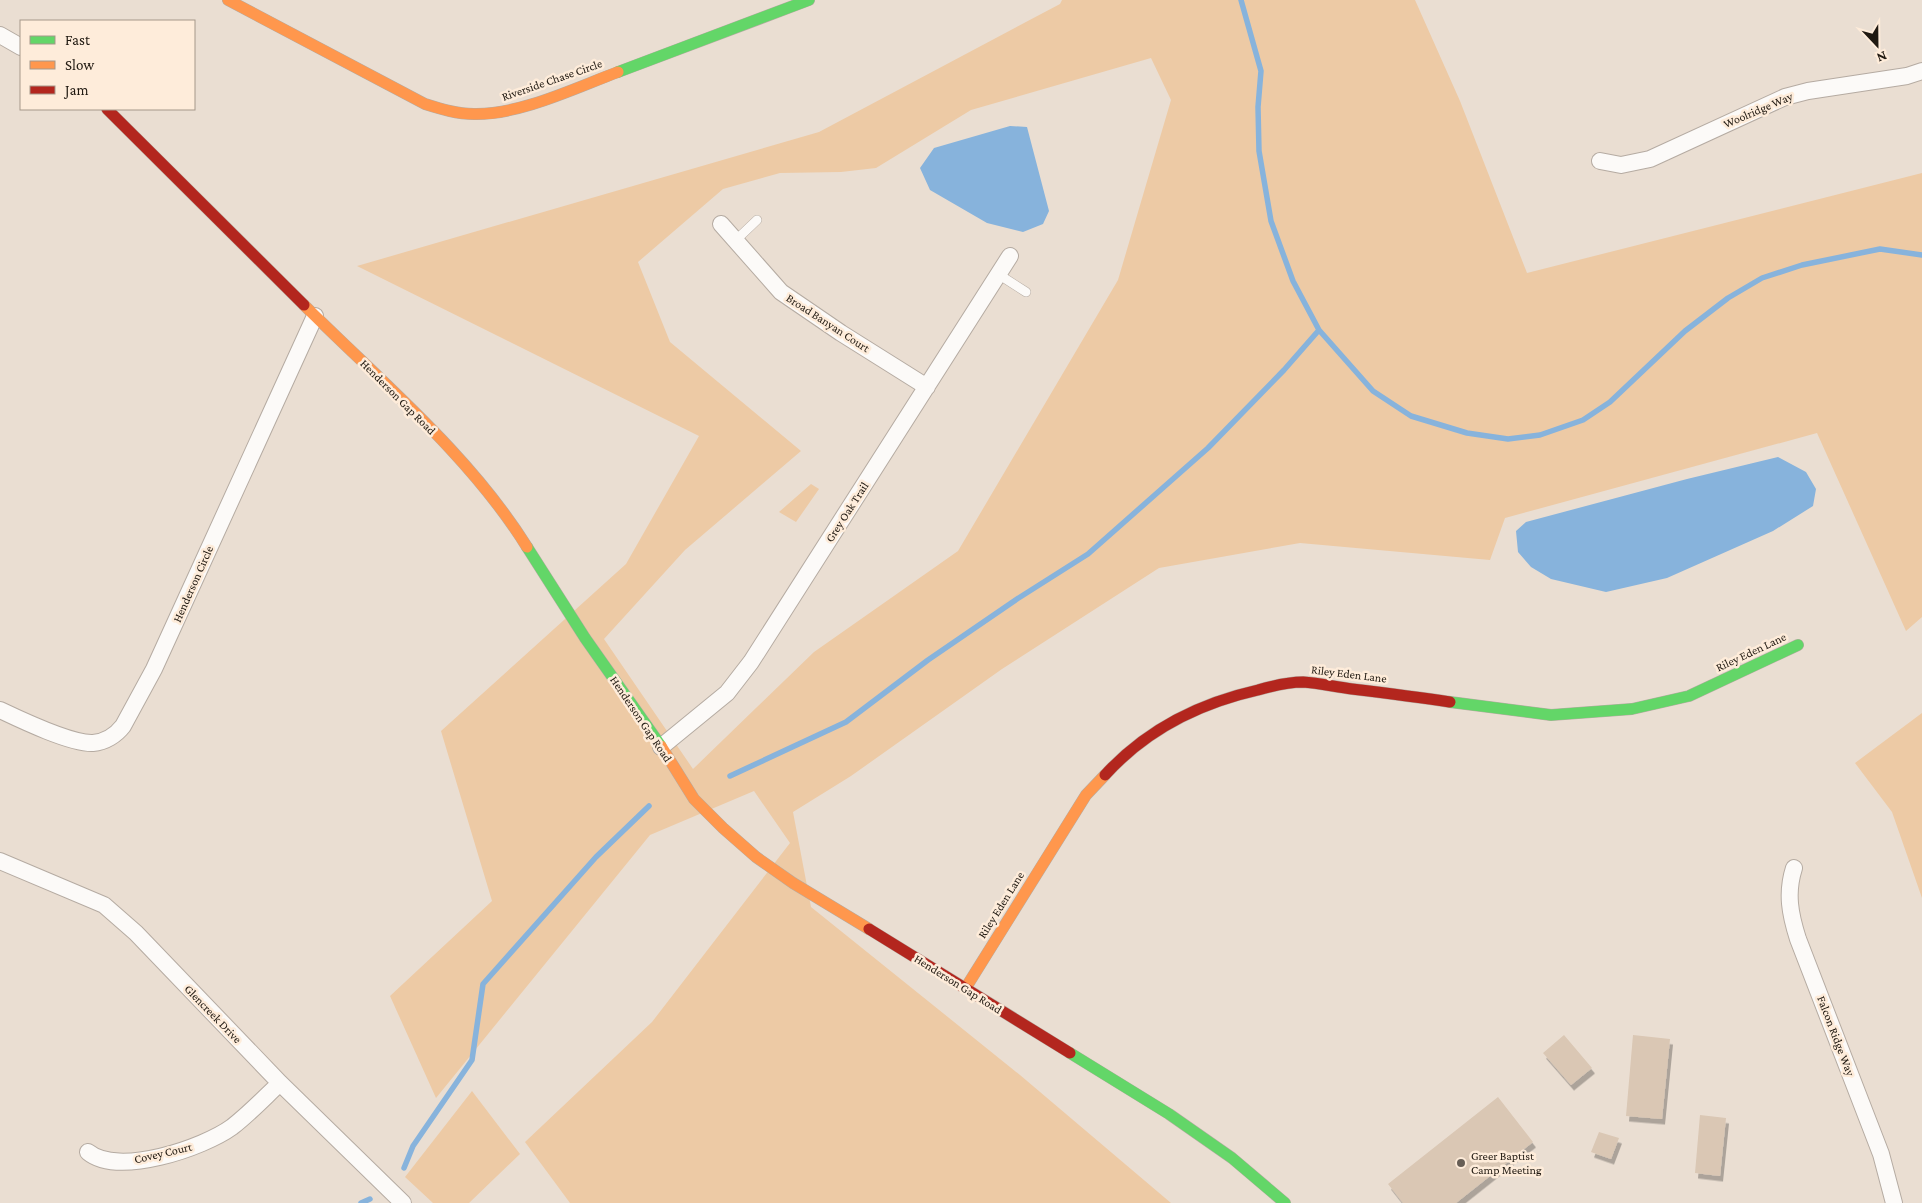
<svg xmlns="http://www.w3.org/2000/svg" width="1922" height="1203" font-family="'Crimson Pro',serif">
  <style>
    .green { fill: #edcaa5; fill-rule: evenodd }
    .water { fill: #87b3dc }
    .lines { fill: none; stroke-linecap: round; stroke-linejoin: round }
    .stream { stroke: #87b3dc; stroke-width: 5.5 }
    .building { fill: #dac7b4; filter: url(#shadow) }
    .lane-casing { stroke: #b5aba2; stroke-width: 10 }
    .street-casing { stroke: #b5aba2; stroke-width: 18 }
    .fast-casing { stroke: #b5aba2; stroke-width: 12 }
    .slow-casing { stroke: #b5aba2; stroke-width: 12 }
    .jam-casing { stroke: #b5aba2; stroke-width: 12 }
    .lane { stroke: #fcfaf8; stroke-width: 9 }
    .street { stroke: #fcfaf8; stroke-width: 16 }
    .fast { stroke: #63d668; stroke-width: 11 }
    .slow { stroke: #ff974d; stroke-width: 11 }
    .jam { stroke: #b3261e; stroke-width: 11 }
    .poi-dot { fill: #675e55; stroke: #feecda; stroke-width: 2 }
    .labels { text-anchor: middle; stroke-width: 5; stroke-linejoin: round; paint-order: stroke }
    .street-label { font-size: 12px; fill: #201911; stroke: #feecda }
    .poi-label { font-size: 12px; fill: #201911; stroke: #feecda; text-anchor: start }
  </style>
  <defs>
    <filter id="shadow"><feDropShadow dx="3" dy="5.5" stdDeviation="0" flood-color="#0004"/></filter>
  </defs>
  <rect width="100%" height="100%" fill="#eaded2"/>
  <path class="green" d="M1062,0H1415L1460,101L1527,273L1922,173V617L1906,631L1817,433L1505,518L1490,560L1300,543L1159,568L1002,669L851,776L793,812L811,907L1020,1075L1171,1203H570L525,1142L652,1022L790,843L754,791L650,835L436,1098L390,996L492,901L441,731L626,564L699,436L357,266L819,132L1060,4ZM1151,58L1171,100L1118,280L958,551L814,652L693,769L604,639L685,550L801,451L670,342L638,262L723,189L780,173L841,172L876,168L971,110Z
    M811,484L819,489L796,522L779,512Z
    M1922,713V898L1892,812L1855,763Z
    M472,1091L520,1154L469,1203H433L405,1177Z"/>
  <path class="water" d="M1010,126L1027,127L1049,211L1043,224L1023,232L987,223L930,190L920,168L934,148Z
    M1778,457L1806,472L1816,489L1813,506L1773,531L1667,578L1606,592L1551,579L1531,567L1518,552L1516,531L1526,522L1687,479Z"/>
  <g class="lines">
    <path class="stream" d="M1241,0L1261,71L1258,107L1259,151L1271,221L1293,281L1319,330L1373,391L1411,416L1467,433L1508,439L1540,435L1583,420L1610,402L1685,331L1728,298L1762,278L1802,265L1880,249L1922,255
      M730,776L846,722L928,660L1017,599L1088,554L1208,448L1284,370L1319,330
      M404,1168L413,1146L472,1060L483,984L596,857L649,806
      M361,1203L370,1199"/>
  </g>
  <path class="building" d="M1564,1035L1592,1068L1571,1085L1543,1053Z
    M1633,1035L1670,1039L1662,1119L1626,1116Z
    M1498,1097L1533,1142L1456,1203H1403L1388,1184Z
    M1700,1115L1726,1118L1720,1176L1695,1173Z
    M1599,1132L1619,1138L1611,1159L1591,1152Z"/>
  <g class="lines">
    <g class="lane-casing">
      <path id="lane" d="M736,240L757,220
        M998,274L1026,292"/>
    </g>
    <g class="street-casing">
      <path id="street" d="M0,35L21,47
        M1600,161L1621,165L1650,159L1785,97L1808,91L1907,76L1922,71
        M721,224L781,292L841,333L927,387
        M0,710C21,720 71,744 93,743C105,742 116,735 123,726L154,669L315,316
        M661,747L727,693L751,662L1010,256
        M0,861L104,905L136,933L280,1083L403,1203
        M1794,868C1786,893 1790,914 1798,939L1881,1154L1894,1203
        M88,1152C118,1177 203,1148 232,1127C249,1114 264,1098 280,1083"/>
    </g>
    <g class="fast-casing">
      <path id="fast" d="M618,72L809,0
        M527,547L585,638L661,746
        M1450,702L1551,715L1632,709L1689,696L1798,645
        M1070,1053L1169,1114L1232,1158L1285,1203"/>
    </g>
    <g class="slow-casing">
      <path id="slow" d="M228,0L425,104C441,109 457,114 474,114C520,115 575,88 618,72
        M304,305C381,382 469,454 527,547
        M661,746L694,799L723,828L756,857L793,883L869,929
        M965,989L1086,795L1105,775"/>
    </g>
    <g class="jam-casing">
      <path id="jam" d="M107,109L304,305
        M1105,775C1146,730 1200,703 1258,690C1272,686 1289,682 1303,682C1319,683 1336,687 1352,689C1385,693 1417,697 1450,702
        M869,929L1070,1053"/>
    </g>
    <use href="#lane" class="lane"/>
    <use href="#street" class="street"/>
    <use href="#fast" class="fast"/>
    <use href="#slow" class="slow"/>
    <use href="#jam" class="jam"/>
  </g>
  <circle class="poi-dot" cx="1461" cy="1163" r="5"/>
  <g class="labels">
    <g class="street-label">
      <text transform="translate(552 80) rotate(-19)" y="4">Riverside Chase Circle</text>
      <text transform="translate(1758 110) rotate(-23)" y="4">Woolridge Way</text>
      <text transform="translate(828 323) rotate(33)" y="4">Broad Banyan Court</text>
      <text transform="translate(398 397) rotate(45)" y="4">Henderson Gap Road</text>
      <text transform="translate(847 512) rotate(-57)" y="4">Grey Oak Trail</text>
      <text transform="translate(193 584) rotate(-66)" y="4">Henderson Circle</text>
      <text transform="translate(1751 652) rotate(-25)" y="4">Riley Eden Lane</text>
      <text transform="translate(1349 674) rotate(7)" y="4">Riley Eden Lane</text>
      <text transform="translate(641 719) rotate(56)" y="4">Henderson Gap Road</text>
      <text transform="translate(1001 905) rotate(-58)" y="4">Riley Eden Lane</text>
      <text transform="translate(958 984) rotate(32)" y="4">Henderson Gap Road</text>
      <text transform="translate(213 1014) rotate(46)" y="4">Glencreek Drive</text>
      <text transform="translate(1836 1036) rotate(69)" y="4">Falcon Ridge Way</text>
      <text transform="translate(163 1153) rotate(-13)" y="4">Covey Court</text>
    </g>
    <g class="poi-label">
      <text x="1471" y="1160">Greer Baptist<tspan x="1471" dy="14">Camp Meeting</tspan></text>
    </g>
  </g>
  <rect x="20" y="20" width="175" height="90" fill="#feecda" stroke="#a5988a"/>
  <rect x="30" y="36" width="25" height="8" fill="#63d668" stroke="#a5988a"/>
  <text x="65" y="45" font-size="15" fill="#201911">Fast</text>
  <rect x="30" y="61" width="25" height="8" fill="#ff974d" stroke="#a5988a"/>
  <text x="65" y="70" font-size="15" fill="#201911">Slow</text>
  <rect x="30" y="86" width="25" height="8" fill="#b3261e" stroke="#a5988a"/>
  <text x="65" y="95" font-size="15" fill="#201911">Jam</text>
  <g transform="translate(1877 45) rotate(158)" stroke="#feecda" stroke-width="4" paint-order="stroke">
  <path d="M0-4L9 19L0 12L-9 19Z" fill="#201911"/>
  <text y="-8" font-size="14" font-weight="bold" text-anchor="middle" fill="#201911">N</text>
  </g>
</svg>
